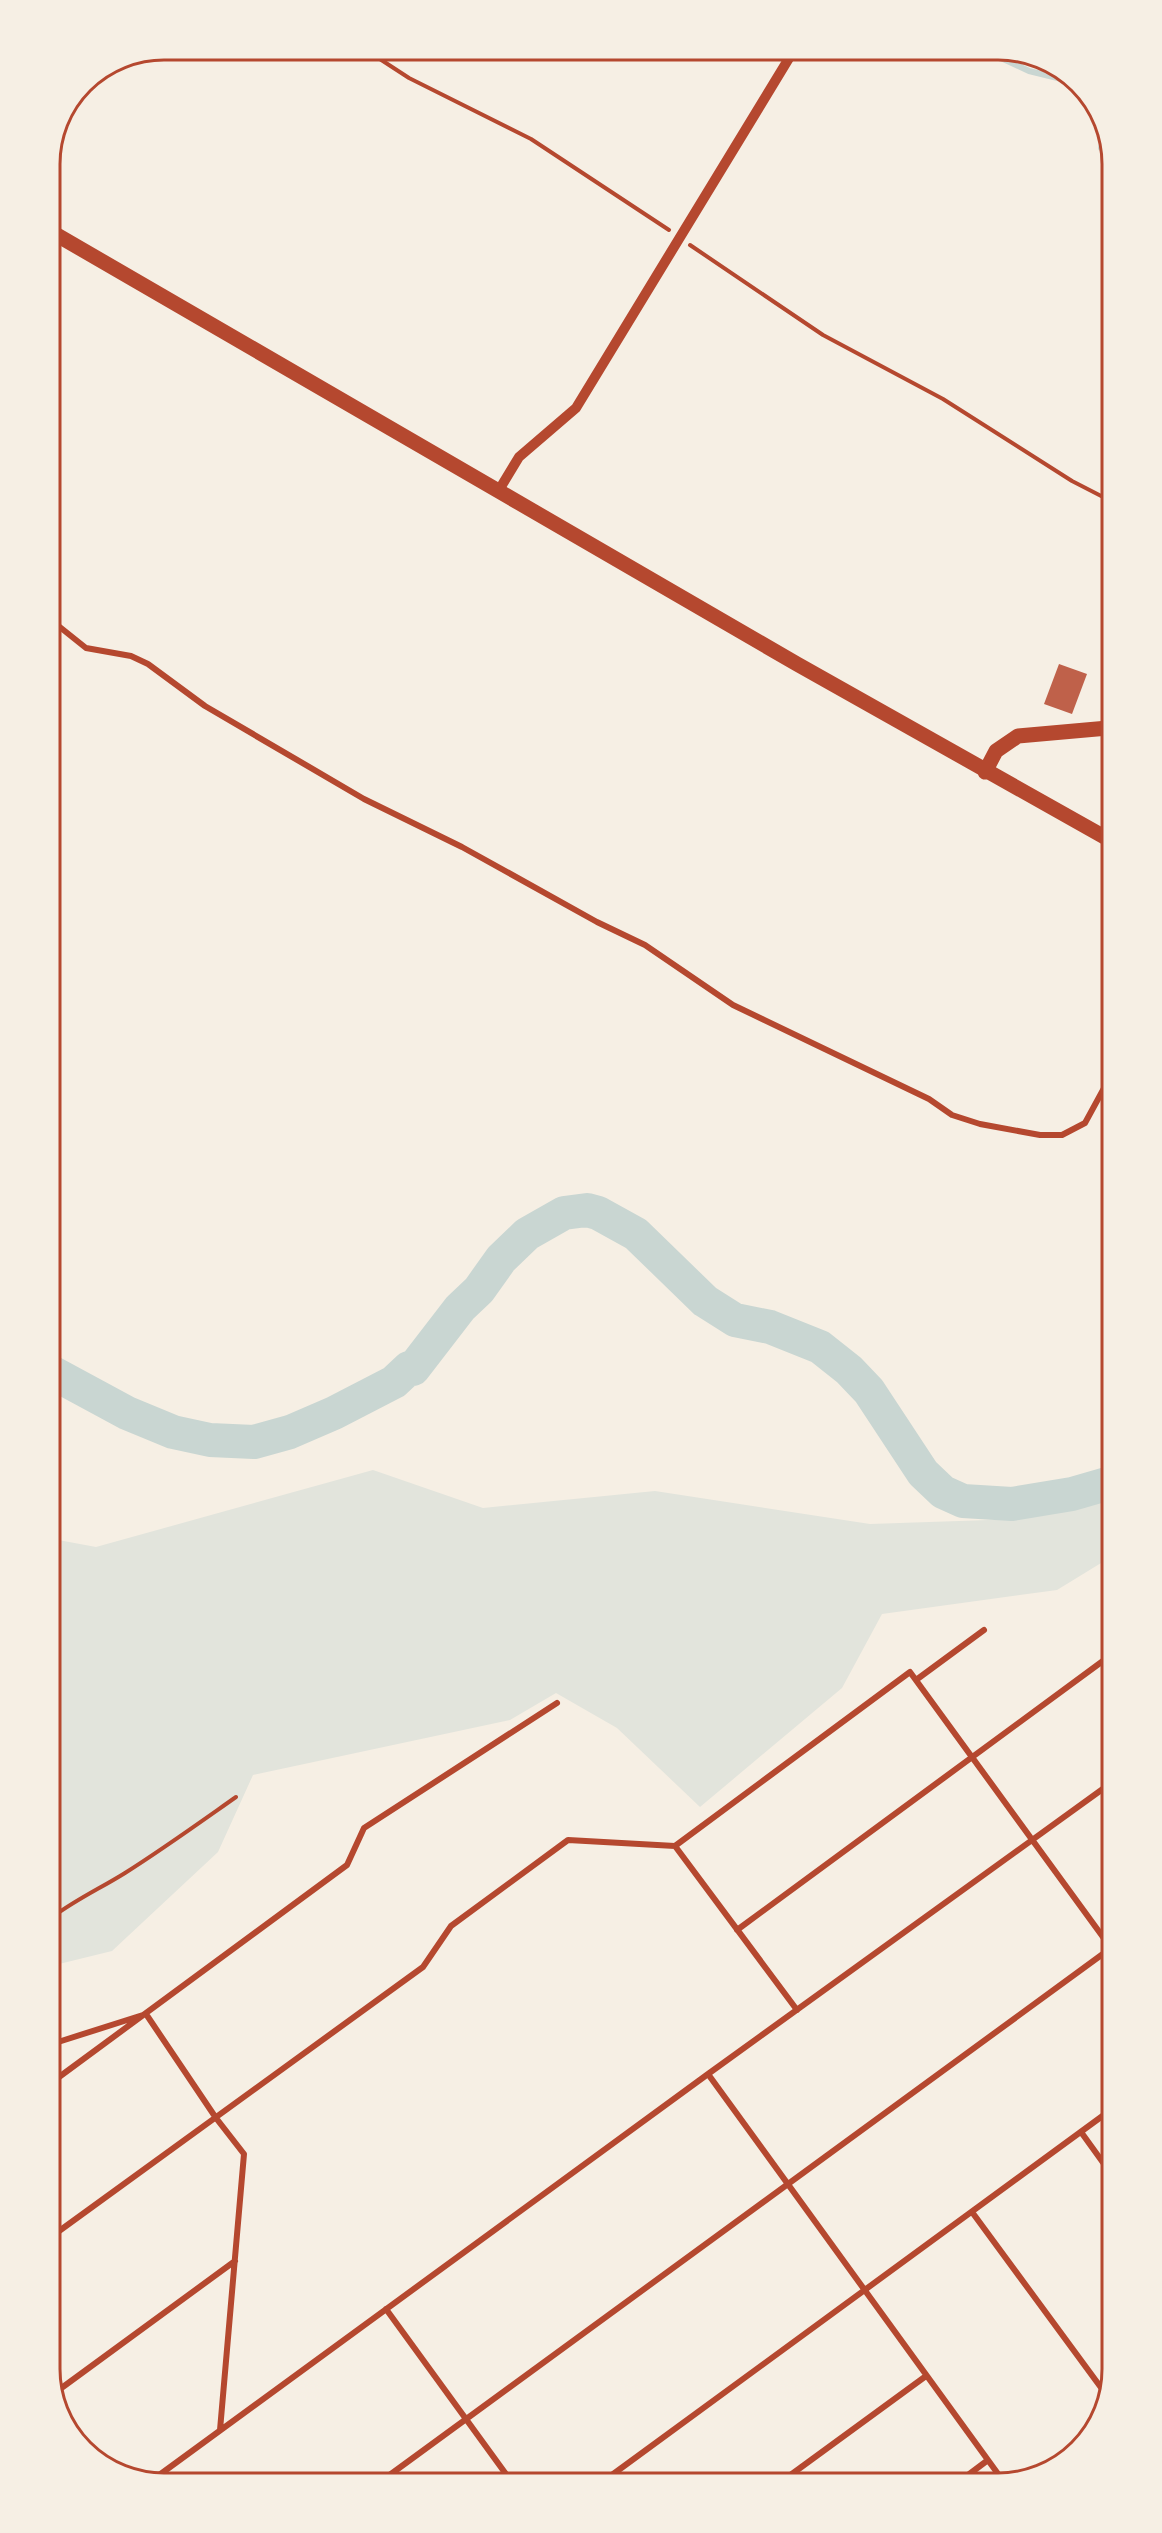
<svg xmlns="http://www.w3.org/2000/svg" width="1162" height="2533" font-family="'Roboto Condensed',sans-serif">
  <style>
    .green { fill: #e2e4dc }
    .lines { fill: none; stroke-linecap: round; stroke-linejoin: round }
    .stream { stroke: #c9d6d2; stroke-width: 6 }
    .river { stroke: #c9d6d2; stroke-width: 34 }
    .building { fill: #bf614a }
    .path { stroke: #b5482f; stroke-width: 4 }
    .minor { stroke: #b5482f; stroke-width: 6 }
    .tertiary { stroke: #b5482f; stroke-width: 10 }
    .primary { stroke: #b5482f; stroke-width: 15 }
    .rim { fill: none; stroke: #b5482f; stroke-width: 3 }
  </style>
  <rect width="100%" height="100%" fill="#f6efe4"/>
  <path class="green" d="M373,1470L483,1508L655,1491L870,1524L1019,1519L1110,1494V1553L1106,1560L1057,1590L882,1614L842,1688L700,1807L617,1728L556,1693L510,1720L253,1775L218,1852L112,1951L55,1965L53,1539L96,1547Z"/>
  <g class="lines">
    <path class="stream" d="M984,50L1029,71L1074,82
      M1105,125L1101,148L1106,149"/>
    <path class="river" d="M53,1373L127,1413L173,1432L210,1440L254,1442L290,1432L334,1413L394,1382L409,1368L413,1369L460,1308L479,1290L501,1259L527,1234L564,1213L587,1210L598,1213L636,1234L705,1301L735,1320L770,1327L820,1347L849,1370L869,1391L923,1473L943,1492L963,1501L1012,1504L1072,1494L1110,1483"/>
  </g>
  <path class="building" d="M1059,664L1087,674L1072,714L1044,704Z"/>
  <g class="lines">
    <path class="path" d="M366,50L409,78L531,139L669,230
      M690,245L823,335L943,399L1072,481L1107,499
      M54,1916C77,1899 101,1888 125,1873C163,1849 199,1823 236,1797"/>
    <path class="minor" d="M51,620L86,648L131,656L148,664L205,706L364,799L462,847L597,922L645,945L733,1005L929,1099L952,1115L980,1124L1040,1135H1062L1085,1123L1109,1079
      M916,1680L984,1630
      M675,1846L797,2010
      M737,1930L1111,1655
      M55,2043L146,2014L216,2118L244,2154L220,2430
      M708,2074L1001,2478
      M55,2080L347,1865L364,1828L557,1703
      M1081,2132L1112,2175
      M972,2212L1105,2393
      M55,2234L423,1967L451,1926L568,1840L675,1846L910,1672L1111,1948
      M386,2309L511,2481
      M56,2392L235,2261
      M964,2478L988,2460
      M785,2479L926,2376
      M605,2480L1112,2109
      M151,2481L708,2074L1111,1783
      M380,2482L1111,1948"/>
    <path class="tertiary" d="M499,490L519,457L576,408L794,50"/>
    <path class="primary" d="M50,231L797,664L1108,839
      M985,772L996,751L1018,736L1108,728"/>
  </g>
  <path d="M0 0H1162V2533H0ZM164 60H998A104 104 0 0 1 1102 164V2369A104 104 0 0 1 998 2473H164A104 104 0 0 1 60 2369V164A104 104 0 0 1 164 60Z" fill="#f6efe4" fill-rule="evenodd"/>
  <path class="rim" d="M164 60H998A104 104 0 0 1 1102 164V2369A104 104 0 0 1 998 2473H164A104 104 0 0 1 60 2369V164A104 104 0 0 1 164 60Z"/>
</svg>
